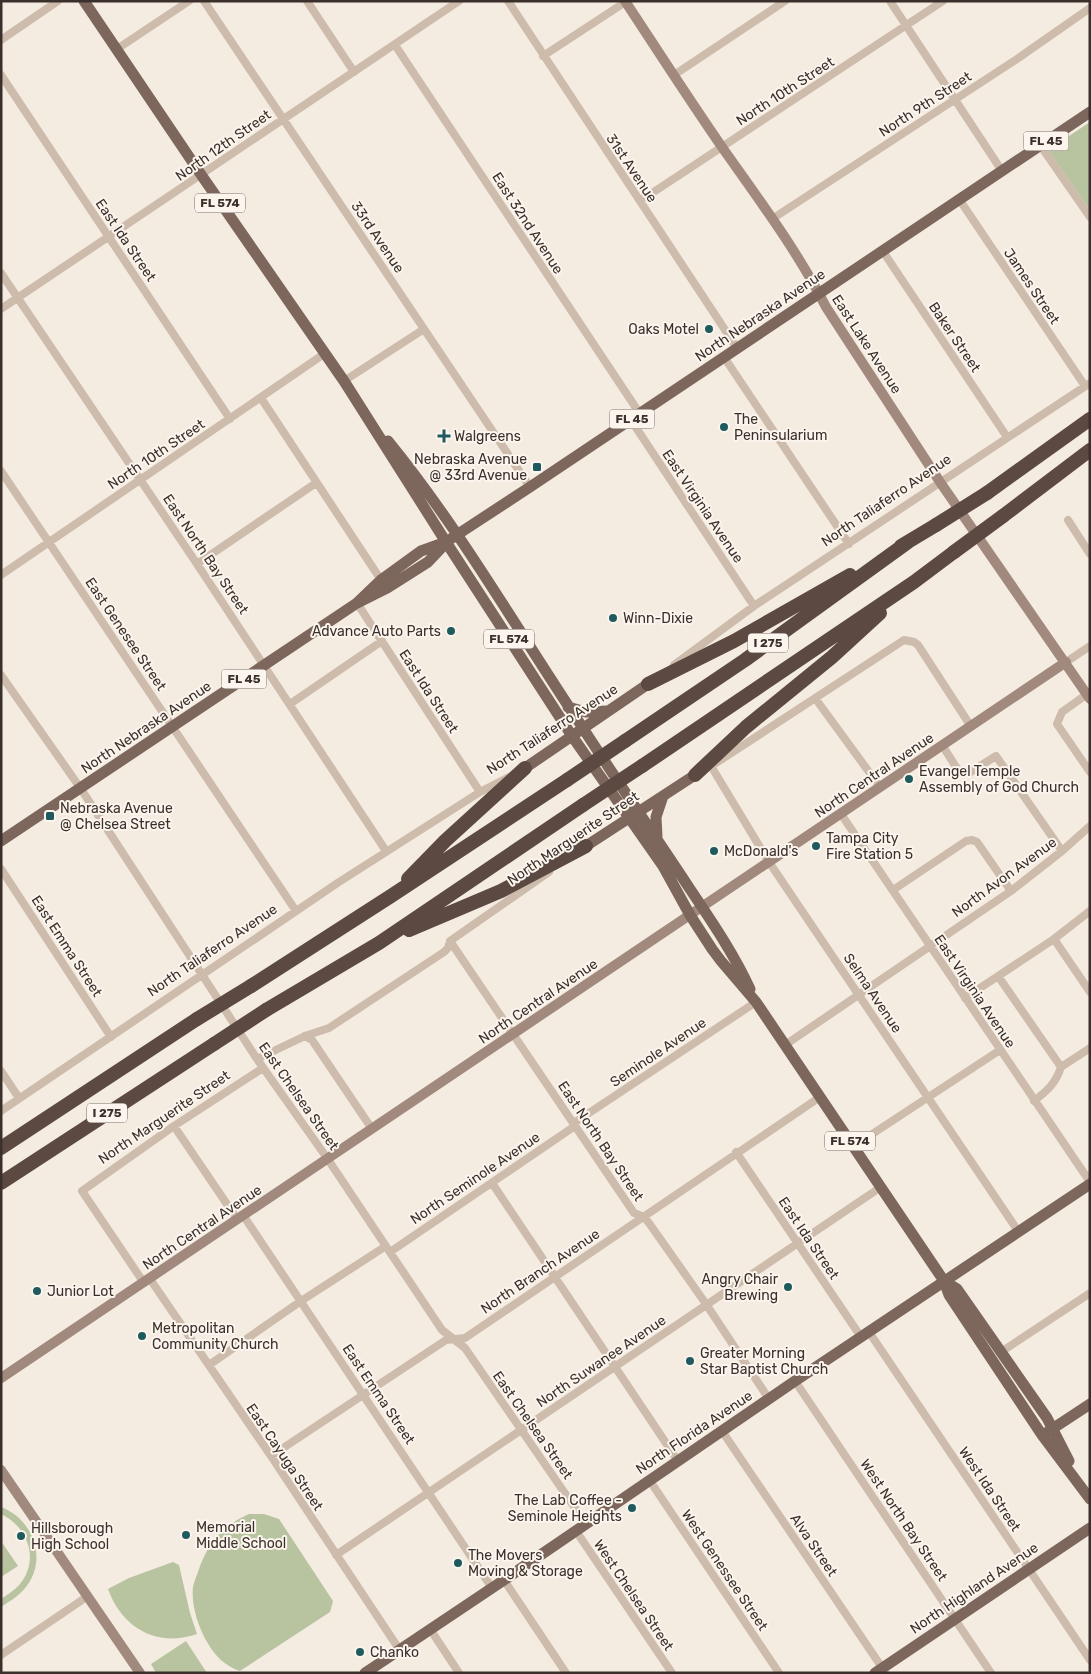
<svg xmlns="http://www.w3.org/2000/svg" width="1091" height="1674" font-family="Rubik,sans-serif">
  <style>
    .green { fill: #b8c4a0 }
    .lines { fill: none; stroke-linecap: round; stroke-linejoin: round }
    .street { stroke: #cdbbac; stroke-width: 8 }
    .secondary { stroke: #a18a7d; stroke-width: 10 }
    .primary { stroke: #7d675c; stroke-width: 11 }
    .highway { stroke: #5c4a42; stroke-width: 14 }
    .highway-bridge { stroke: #5c4a42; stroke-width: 14 }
    .poi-dot { fill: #1f5a5e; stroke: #fbf5ee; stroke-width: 2 }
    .labels { text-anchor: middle; stroke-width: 4; stroke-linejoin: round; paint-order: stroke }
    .shield { fill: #fbf5ee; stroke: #756b66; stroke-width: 1 }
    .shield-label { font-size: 12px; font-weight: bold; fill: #3b302b }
    .street-label { font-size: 14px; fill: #3b302b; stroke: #fbf5ee }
    .poi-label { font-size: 14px; fill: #3b302b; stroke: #fbf5ee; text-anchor: start }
  </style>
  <rect width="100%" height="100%" fill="#f4ebe1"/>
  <path class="green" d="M1090,122V210L1048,150Z
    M1,1507C33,1519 48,1559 26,1587C19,1596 10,1601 1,1607V1599C8,1594 15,1590 20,1584C40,1559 28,1527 1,1514Z
    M249,1514H264L279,1519L333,1601L330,1612L240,1671C225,1666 215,1656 207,1642C198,1626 191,1605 193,1587C194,1582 196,1577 198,1572C207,1544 222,1526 249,1514Z
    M1,1541L18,1566L1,1577Z
    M173,1562L179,1565L190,1613L197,1634C157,1648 122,1628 108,1589L129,1578Z
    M186,1641L207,1673H156L151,1664Z"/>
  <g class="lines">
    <path class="street" d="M204,1L530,487
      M307,1L354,72
      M508,1L737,348
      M890,1L1002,171
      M1,40L58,1
      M395,45L640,414
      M117,49L189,1
      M543,56L627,1
      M1,75L230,419
      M674,75L785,1
      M1040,145L1090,217
      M959,199L1085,386
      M640,201L943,1
      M772,219L1017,59L1090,8
      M882,250L1007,437
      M1,273L197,564L386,851
      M1,309L459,1
      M724,357L849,544
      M344,381L424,329
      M261,398L381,580
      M631,420L754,606
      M1,471L296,911
      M1068,520L1090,554
      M197,564L316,483
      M1,575L324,354
      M357,603L480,792
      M1066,662L1090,646
      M674,665L754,606L1090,383
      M1,675L81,789L257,1059L327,1158L442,1330L465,1348L586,1524
      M1090,692L1062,712L1057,724L1090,772
      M815,698L880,787
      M290,704L382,641
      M942,745L958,770L969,773L996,756L1062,851
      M716,763L904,640L914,642L918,645L970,725
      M711,766L769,862L1018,1231
      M841,814L1090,1182
      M1,869L111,1037
      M893,890L966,841L972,840L977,842L1011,891
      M1054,939L1090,992
      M450,941L634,1213L644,1217L649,1223L706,1304L769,1399
      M998,976L1061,1067C1056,1083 1047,1091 1034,1101
      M965,998L1054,939L1090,911
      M305,1036L312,1040L372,1129
      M785,1045L1011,891L1062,851L1090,826
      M257,1059L305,1036L329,1028L444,952L448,948L450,941L549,872
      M1061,1067L1090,1048
      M1,1071L19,1098
      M1,1111L339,882L480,792L509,777
      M574,1123L756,1002
      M174,1126L237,1219
      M854,1146L1000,1050
      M736,1152L861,1337
      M492,1183L678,1461
      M243,1215L492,1588
      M390,1252L575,1126
      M150,1279L271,1456L399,1649
      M144,1283L82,1191L174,1126L263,1068
      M869,1332L1090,1660
      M1001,1352L1090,1293
      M209,1365L301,1301L386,1246
      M795,1381L991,1673
      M722,1431L885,1672
      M271,1456L446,1340L465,1338L820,1097
      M650,1481L779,1673
      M576,1531L672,1673
      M336,1555L881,1187
      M504,1580L566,1673
      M430,1629L459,1673
      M1,1655L88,1596"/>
    <path class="secondary" d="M625,1C658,51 690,101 724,150C760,201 798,252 826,307L940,482L1090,699
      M1,1378L1066,662
      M1,1470L140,1673"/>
    <path class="primary" d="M84,1L202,176L344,381L446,542L572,736L663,866L690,915L712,949L721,961L756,1002L944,1281L949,1295L1042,1435L1090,1499
      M388,441C459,528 515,626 577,719C613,775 651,830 688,886C710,919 733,952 750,989
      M357,603L381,580L421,551L446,542L530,487L1090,112
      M568,707L586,712L607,711
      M525,768L648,684
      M657,837L656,817L663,796
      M1,841L357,603L387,588L428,562L445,544
      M586,846L695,775
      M944,1281L957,1289L1001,1352L1047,1418L1069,1461
      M1046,1433L1090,1404
      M365,1673L504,1580L795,1381L1090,1184
      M875,1673L1090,1528"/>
    <path class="highway" d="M987,493L1090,419
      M1003,516L1090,450
      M901,546L936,525
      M648,684L734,641L850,575
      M625,741L745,660L908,542
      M642,766L914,582L954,552
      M695,775L746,727L832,657L880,613
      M408,879L445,841L525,768
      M409,930L501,891L586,846
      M251,986L391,896L567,780
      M266,1010L379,943L583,805
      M1,1148L197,1019
      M1,1183L214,1044"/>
    <path class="highway-bridge" d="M936,525L987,493
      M954,552L1003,516
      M567,780L625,741
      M583,805L642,766
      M197,1019L251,986
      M214,1044L266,1010"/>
  </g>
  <g class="poi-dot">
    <circle cx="709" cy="329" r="5"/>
    <circle cx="724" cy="427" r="5"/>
    <path d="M441.5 428.5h5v5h5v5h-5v5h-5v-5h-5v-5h5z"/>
    <rect x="532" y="462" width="10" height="10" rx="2.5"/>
    <circle cx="613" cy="618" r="5"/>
    <circle cx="451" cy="631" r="5"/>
    <circle cx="909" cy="779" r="5"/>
    <rect x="45" y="811" width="10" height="10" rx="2.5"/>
    <circle cx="816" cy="846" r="5"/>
    <circle cx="714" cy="851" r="5"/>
    <circle cx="788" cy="1287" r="5"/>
    <circle cx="37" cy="1291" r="5"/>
    <circle cx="142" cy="1336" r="5"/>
    <circle cx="690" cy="1361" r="5"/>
    <circle cx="632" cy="1508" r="5"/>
    <circle cx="186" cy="1535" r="5"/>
    <circle cx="21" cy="1536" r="5"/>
    <circle cx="458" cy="1563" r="5"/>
    <circle cx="360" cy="1652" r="5"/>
  </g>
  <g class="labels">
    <g class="shield">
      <rect x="1023.5" y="131.5" width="45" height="19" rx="4"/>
      <rect x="195" y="193.5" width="50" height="19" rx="4"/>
      <rect x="609.5" y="409.5" width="45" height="19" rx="4"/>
      <rect x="484" y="629.5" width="50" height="19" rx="4"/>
      <rect x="748" y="633.5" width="40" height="19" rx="4"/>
      <rect x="221.5" y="669.5" width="45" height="19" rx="4"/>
      <rect x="87" y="1103.5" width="40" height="19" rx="4"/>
      <rect x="825" y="1131.5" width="50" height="19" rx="4"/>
    </g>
    <g class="shield-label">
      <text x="1046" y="145">FL 45</text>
      <text x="220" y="207">FL 574</text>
      <text x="632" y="423">FL 45</text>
      <text x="509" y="643">FL 574</text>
      <text x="768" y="647">I 275</text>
      <text x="244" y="683">FL 45</text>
      <text x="107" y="1117">I 275</text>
      <text x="850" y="1145">FL 574</text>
    </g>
    <g class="street-label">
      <text transform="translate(785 91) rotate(-33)" y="5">North 10th Street</text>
      <text transform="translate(925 104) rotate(-33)" y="5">North 9th Street</text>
      <text transform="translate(223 145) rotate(-35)" y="5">North 12th Street</text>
      <text transform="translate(632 168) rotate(56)" y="5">31st Avenue</text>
      <text transform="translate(528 223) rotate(57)" y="5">East 32nd Avenue</text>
      <text transform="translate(378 237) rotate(56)" y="5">33rd Avenue</text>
      <text transform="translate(126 240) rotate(56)" y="5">East Ida Street</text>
      <text transform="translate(1032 286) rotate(56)" y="5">James Street</text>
      <text transform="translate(760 315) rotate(-34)" y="5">North Nebraska Avenue</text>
      <text transform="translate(955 337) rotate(56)" y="5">Baker Street</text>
      <text transform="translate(867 344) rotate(57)" y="5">East Lake Avenue</text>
      <text transform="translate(156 454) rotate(-34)" y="5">North 10th Street</text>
      <text transform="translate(886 500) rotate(-34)" y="5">North Taliaferro Avenue</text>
      <text transform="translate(703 506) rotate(56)" y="5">East Virginia Avenue</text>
      <text transform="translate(206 554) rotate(56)" y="5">East North Bay Street</text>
      <text transform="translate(126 634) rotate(56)" y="5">East Genesee Street</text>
      <text transform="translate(429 691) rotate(57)" y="5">East Ida Street</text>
      <text transform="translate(146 727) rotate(-34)" y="5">North Nebraska Avenue</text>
      <text transform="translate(552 729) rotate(-33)" y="5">North Taliaferro Avenue</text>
      <text transform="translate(874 775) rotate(-34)" y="5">North Central Avenue</text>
      <text transform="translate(573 838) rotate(-34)" y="5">North Marguerite Street</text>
      <text transform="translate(1004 877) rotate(-36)" y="5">North Avon Avenue</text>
      <text transform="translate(67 946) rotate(57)" y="5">East Emma Street</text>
      <text transform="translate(212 950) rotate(-34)" y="5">North Taliaferro Avenue</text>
      <text transform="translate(975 991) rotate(56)" y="5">East Virginia Avenue</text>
      <text transform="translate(873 993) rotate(56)" y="5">Selma Avenue</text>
      <text transform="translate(538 1001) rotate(-34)" y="5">North Central Avenue</text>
      <text transform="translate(658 1052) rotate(-34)" y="5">Seminole Avenue</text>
      <text transform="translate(299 1096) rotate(55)" y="5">East Chelsea Street</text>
      <text transform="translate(164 1117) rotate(-34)" y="5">North Marguerite Street</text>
      <text transform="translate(601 1141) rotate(56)" y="5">East North Bay Street</text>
      <text transform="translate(475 1178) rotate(-34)" y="5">North Seminole Avenue</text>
      <text transform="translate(202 1227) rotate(-34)" y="5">North Central Avenue</text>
      <text transform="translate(809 1238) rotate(56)" y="5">East Ida Street</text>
      <text transform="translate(540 1271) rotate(-34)" y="5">North Branch Avenue</text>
      <text transform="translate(601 1361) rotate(-34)" y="5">North Suwanee Avenue</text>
      <text transform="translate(379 1394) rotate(56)" y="5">East Emma Street</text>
      <text transform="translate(533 1425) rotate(55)" y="5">East Chelsea Street</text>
      <text transform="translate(694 1432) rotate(-34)" y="5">North Florida Avenue</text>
      <text transform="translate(285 1457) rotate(56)" y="5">East Cayuga Street</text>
      <text transform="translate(990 1489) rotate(56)" y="5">West Ida Street</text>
      <text transform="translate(904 1520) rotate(56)" y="5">West North Bay Street</text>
      <text transform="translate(814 1545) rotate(56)" y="5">Alva Street</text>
      <text transform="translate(725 1570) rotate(56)" y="5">West Genessee Street</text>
      <text transform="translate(974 1588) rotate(-34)" y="5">North Highland Avenue</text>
      <text transform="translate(634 1595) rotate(56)" y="5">West Chelsea Street</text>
    </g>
    <g class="poi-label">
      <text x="699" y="334" text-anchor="end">Oaks Motel</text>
      <text x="734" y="424">The<tspan x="734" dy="16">Peninsularium</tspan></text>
      <text x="454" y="441">Walgreens</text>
      <text x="527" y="464" text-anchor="end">Nebraska Avenue<tspan x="527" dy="16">@ 33rd Avenue</tspan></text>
      <text x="623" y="623">Winn-Dixie</text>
      <text x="441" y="636" text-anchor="end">Advance Auto Parts</text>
      <text x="919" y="776">Evangel Temple<tspan x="919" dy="16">Assembly of God Church</tspan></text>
      <text x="60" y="813">Nebraska Avenue<tspan x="60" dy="16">@ Chelsea Street</tspan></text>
      <text x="826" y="843">Tampa City<tspan x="826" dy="16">Fire Station 5</tspan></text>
      <text x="724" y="856">McDonald's</text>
      <text x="778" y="1284" text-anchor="end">Angry Chair<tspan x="778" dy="16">Brewing</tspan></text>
      <text x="47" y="1296">Junior Lot</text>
      <text x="152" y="1333">Metropolitan<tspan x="152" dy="16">Community Church</tspan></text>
      <text x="700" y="1358">Greater Morning<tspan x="700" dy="16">Star Baptist Church</tspan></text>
      <text x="622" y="1505" text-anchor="end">The Lab Coffee -<tspan x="622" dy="16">Seminole Heights</tspan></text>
      <text x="196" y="1532">Memorial<tspan x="196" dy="16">Middle School</tspan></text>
      <text x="31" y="1533">Hillsborough<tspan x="31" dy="16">High School</tspan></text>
      <text x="468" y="1560">The Movers<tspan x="468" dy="16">Moving &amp; Storage</tspan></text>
      <text x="370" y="1657">Chanko</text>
    </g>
  </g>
  <rect width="1091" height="1674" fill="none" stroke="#3b302b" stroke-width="5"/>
</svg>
